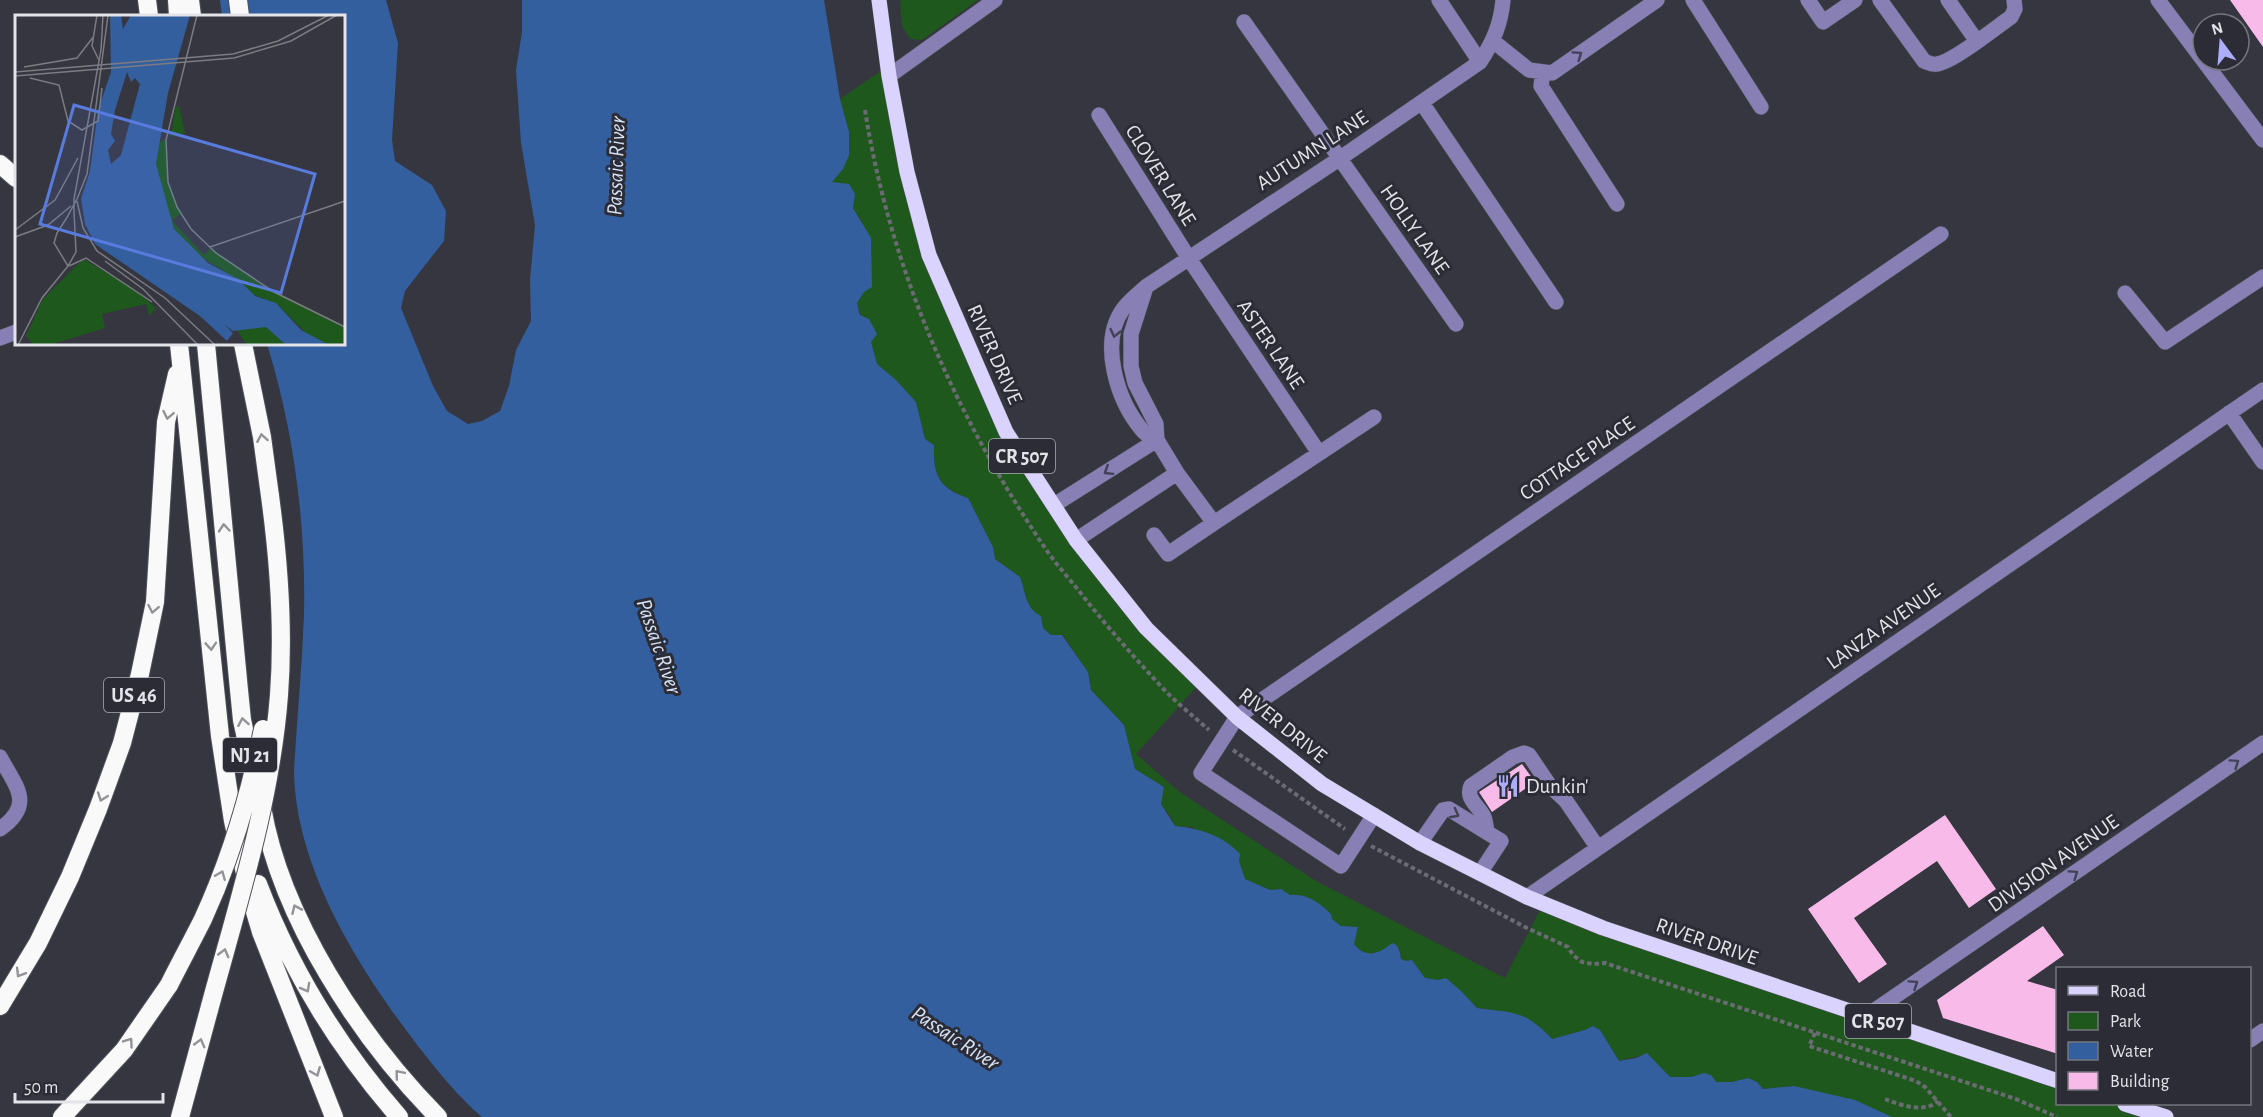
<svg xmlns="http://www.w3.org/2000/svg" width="2263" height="1117" font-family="'Alegreya Sans',sans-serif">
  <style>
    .green { fill: #1f581d }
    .water { fill: #345f9e }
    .building { fill: #f8bbe9 }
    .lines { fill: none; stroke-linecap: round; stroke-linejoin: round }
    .minor-casing { stroke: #51525a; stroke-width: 16 }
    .major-casing { stroke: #51525a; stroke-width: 16 }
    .highway-casing { stroke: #51525a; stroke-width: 20 }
    .path { stroke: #6a6b73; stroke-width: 4; stroke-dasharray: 4.5 3; stroke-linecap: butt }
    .minor { stroke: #8880b4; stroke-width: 15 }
    .major { stroke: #d9d3fd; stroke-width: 15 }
    .highway { stroke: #f9f9f9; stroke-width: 18 }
    .highway-bridge-casing { stroke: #51525a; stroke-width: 20; stroke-linecap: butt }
    .highway-bridge { stroke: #f9f9f9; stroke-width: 18 }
    .oneway { stroke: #424155 }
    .oneway2 { stroke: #929297 }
    .labels { text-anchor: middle; stroke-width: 6; stroke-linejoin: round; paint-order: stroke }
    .shield { fill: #2b2c35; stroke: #acadb4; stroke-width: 1.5 }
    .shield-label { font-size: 20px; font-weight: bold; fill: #e3e4ea }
    .street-label { font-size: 21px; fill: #e3e4ea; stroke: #2b2c35 }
    .poi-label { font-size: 21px; fill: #e3e4ea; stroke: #2b2c35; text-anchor: start }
    .water-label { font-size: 22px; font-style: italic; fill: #d6e2f5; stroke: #2b2c35 }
    .inset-road { fill: none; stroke: #7b7c83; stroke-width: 1.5 }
    .view { fill: #587bdd; fill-opacity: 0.15; stroke: #587bdd; stroke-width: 3 }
    .inset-edge { fill: none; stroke: #e3e4ea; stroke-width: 3 }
  </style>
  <rect width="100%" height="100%" fill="#35363f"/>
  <path class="green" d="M900,0H978L922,40L910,39L902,26Z
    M888,66L929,255L1006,432L1146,628L1201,682L1136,754L1181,793L1316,881L1505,978L1543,904L2057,1081L2058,1104H2125L2171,1117H1891L1794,1086L1763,1089L1757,1082L1748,1078L1732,1082H1715L1711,1075L1704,1073L1691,1077H1669L1647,1054L1619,1061L1600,1030L1593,1026L1585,1030L1552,1039C1526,1011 1512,1013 1477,1008C1462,991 1448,981 1425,978L1412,960L1406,961L1401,959L1400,950L1392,943C1379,954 1366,959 1354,944L1358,927L1341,926L1280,889L1270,890L1245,879L1238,861L1192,827L1175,826L1170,816L1161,805L1164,787L1135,769L1124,725L1091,690L1088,672L1063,635H1051L1043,628L1041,617C1025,608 1026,593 1020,577L995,559L993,547L968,498C939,488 933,474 934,445L925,439L916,402L896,380L877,364L857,303L864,292L862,222L853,208L855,194L831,182L843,169L849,132L840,99Z"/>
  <path class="water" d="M220,0H386L398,43L392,140L395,161L432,185L446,211L444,241L405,291L401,308L433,386L447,411L468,424L482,421L500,411L509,386L516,350L531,321L530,280L535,225L521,143L516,70L522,32V0H824L840,99L849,132V155L843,169L832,182L849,184L855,194L853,208L871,238L872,287L864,292L857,303L860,315L869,319L877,334L871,342L877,364L896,380L916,402L925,439L934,445C933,474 938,488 968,498L993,547L995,559L1020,577C1026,593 1025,608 1041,616L1043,628L1051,635H1062L1088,672L1091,690L1124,725L1135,769L1164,787L1161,804L1175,826C1199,828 1224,836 1240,854L1239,861L1245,879L1270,890L1281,889L1290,895C1306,893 1320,903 1331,914L1332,919L1341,926L1358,927L1354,944C1366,959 1379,954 1392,943C1399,945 1400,952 1401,959L1406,961L1412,960L1425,978L1438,980L1446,978L1461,991L1477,1008C1513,1013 1525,1010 1552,1039L1585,1030L1593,1026L1600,1030L1619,1061L1636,1058L1647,1053L1670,1077H1691L1704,1073L1711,1075L1716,1082H1732L1748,1078L1757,1082L1763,1089L1794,1086L1855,1100L1892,1117H482C458,1097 437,1070 418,1046C360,970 295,869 294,770C297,719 302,667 304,615C306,524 294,431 267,344H344V16H222Z"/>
  <path class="building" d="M2230,0H2263V47Z
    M1522,764L1535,782L1492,812L1479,792Z
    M1945,815L1996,889L1969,908L1937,861L1854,918L1887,964L1859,983L1808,909Z
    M2043,926L2064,955L2027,981L2058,990V1054L1943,1018L1937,1000Z"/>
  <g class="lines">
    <g class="minor-casing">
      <path id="minor" d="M1439,0L1480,62
        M1693,0L1761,107
        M1808,0L1823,22L1855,0
        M1880,0L1924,61C1929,63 1932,65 1937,64C1953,62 1995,28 2011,17L2015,9L2014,0
        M1948,0L1976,40
        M2158,0L2263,140
        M1244,22L1456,324
        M1493,41L1529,70L1552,73L1657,0
        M1543,72L1541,86L1617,204
        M889,76L995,0
        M1422,103L1556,302
        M1099,115L1188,257L1319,453
        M1146,287L1131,334V366L1135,383L1156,424L1157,440L1177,473L1214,523L1374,417
        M2125,293L2165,342L2263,277
        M0,338L16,332
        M2229,413L2263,462
        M1157,440C1152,437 1145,435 1142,430C1117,400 1099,343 1123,309C1130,300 1139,293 1147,286L1339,159L1480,62C1493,42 1501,24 1503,0
        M1054,505L1157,440
        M1154,535L1168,554L1214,523
        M1076,540L1177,473
        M0,757C16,787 35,804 0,829
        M1374,815L1341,866L1201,773L1237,717L1941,234
        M1487,832C1486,828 1486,822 1484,817C1479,806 1465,799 1471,786L1513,757L1524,753L1529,755L1550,786L1566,801L1598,848
        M1420,843L1443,810L1449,809L1501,841L1480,873
        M1527,897L2263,390
        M1865,1017L2263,743
        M2250,1040L2263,1031"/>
    </g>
    <g class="major-casing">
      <path id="major" d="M879,0L889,76L907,172L929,255L1006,432L1076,540L1146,628L1237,717L1322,784L1420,843L1527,897L1603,928L2058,1081
        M2125,1104L2166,1117"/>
    </g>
    <g class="highway-casing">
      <path id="highway" d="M147,0L149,16
        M177,0L178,16
        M190,0L192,16
        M238,0L240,16
        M0,164L16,178
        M179,344L220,736L233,821L250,895L261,932L334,1117
        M206,344L239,690L242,720L254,775
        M243,344L262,437L270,496
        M262,807C281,918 360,1038 438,1117
        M258,884C291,971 338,1047 399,1117
        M0,1006L38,943L70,877L98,809L122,743L140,674L155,602L166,422L177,374
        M62,1117L124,1050L169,985
        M180,1117L209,1010"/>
    </g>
    <path class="path" d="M865,110C890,268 956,417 1045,548C1055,563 1068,577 1079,591C1104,623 1131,654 1159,684C1174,701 1192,715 1209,730
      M1233,750L1345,829
      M1371,846L1527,928L1568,947L1573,955L1582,962L1593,964L1605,963L2016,1099L2057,1117
      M1815,1033L1809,1046L1916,1081L1925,1087L1951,1117
      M1885,1099C1901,1105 1924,1114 1938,1101"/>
    <use href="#minor" class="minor"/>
    <use href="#major" class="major"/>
    <use href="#highway" class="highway"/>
    <g class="highway-bridge-casing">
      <path id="highway-bridge" d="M169,985C180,963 192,941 203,919C231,858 250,794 263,729
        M209,1010C237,906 271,802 279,695C284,628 279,562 270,496"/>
    </g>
    <use href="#highway-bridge" class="highway-bridge"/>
  </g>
  <defs><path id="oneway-chevron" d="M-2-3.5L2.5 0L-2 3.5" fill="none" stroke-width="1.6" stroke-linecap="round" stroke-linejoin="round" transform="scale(1.5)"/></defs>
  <g class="oneway">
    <use href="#oneway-chevron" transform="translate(1578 55) rotate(-35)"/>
    <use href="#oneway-chevron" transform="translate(1115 333) rotate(103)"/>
    <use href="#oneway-chevron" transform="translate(1108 471) rotate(148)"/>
    <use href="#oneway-chevron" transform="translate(2235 763) rotate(-35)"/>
    <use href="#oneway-chevron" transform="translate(1455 814) rotate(28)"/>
    <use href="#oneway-chevron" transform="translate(2074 874) rotate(-35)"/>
    <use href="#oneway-chevron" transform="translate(1914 984) rotate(-34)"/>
  </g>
  <g class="oneway2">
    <use href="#oneway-chevron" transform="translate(168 415) rotate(101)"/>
    <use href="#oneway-chevron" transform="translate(262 438) rotate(-100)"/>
    <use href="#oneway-chevron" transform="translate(224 528) rotate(-95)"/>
    <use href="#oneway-chevron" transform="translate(153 609) rotate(101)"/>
    <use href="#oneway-chevron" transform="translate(211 646) rotate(86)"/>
    <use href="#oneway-chevron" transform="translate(243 722) rotate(-100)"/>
    <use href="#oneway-chevron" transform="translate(102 797) rotate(110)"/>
    <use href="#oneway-chevron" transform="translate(221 875) rotate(-68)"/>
    <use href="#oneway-chevron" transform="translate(296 909) rotate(-114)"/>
    <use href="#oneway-chevron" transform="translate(224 953) rotate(-75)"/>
    <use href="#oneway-chevron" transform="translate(20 973) rotate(121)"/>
    <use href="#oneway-chevron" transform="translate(306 988) rotate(61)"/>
    <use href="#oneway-chevron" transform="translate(129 1042) rotate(-55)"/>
    <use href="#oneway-chevron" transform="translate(200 1043) rotate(-75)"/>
    <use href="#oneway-chevron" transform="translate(316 1072) rotate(68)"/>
    <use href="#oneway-chevron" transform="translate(399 1074) rotate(-130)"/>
  </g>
  <defs>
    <g id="restaurant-bare" transform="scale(1.8)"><path d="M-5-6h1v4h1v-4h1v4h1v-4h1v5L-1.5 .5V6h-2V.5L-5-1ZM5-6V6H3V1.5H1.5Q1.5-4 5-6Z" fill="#adaefb" stroke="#2b2c35" stroke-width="2.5" paint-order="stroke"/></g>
  </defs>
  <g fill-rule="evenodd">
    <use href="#restaurant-bare" x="1508" y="786"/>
  </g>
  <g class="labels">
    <g class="shield">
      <rect x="989" y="439" width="66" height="34" rx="4.5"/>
      <rect x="104" y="678" width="60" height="34" rx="4.5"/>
      <rect x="223" y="738" width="54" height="34" rx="4.5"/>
      <rect x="1845" y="1004" width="66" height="34" rx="4.5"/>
    </g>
    <g class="shield-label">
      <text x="1022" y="463">CR 507</text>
      <text x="134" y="702">US 46</text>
      <text x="250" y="762">NJ 21</text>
      <text x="1878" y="1028">CR 507</text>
    </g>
    <g class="street-label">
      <text transform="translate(1312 150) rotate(-33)" y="7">AUTUMN LANE</text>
      <text transform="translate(1161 175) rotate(58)" y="7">CLOVER LANE</text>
      <text transform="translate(1415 229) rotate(55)" y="7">HOLLY LANE</text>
      <text transform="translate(1271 344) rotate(56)" y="7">ASTER LANE</text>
      <text transform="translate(995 354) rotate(66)" y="7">RIVER DRIVE</text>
      <text transform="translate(1577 458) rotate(-34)" y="7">COTTAGE PLACE</text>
      <text transform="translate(1883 626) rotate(-35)" y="7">LANZA AVENUE</text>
      <text transform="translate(1283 725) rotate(39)" y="7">RIVER DRIVE</text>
      <text transform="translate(2053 863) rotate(-35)" y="7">DIVISION AVENUE</text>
      <text transform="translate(1707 941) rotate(19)" y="7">RIVER DRIVE</text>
    </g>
    <g class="poi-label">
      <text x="1526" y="793">Dunkin'</text>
    </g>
    <g class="water-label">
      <text transform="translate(615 166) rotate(-88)" y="8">Passaic River</text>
      <text transform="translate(660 646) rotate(71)" y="8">Passaic River</text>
      <text transform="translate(956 1037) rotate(33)" y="8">Passaic River</text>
    </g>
  </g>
  <g transform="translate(15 15)">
    <rect width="330" height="330" fill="#35363f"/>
    <path d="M164,91L170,118L156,122L160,93ZM152,124L153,167L166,199L157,205L161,210L189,240L196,233L254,274L330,312V330H314L294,321L263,290L235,278L212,258L186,242L165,221L159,214L141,156L142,135L146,126ZM68,244L115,271L141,293L134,301L131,289L87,299L90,313L34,330H18L11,321L28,284ZM251,312L271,330H232L221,314Z" fill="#1f581d"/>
    <path d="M95,0H106L108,14L116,0H175L153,78L141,149L159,214L193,248L223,264L240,281L261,288L286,315L314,330H271L251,312L218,316L209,309L218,318L212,326L185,301L80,229L70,209L66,184L75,156L83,95L96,57ZM112,57L116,67L120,63L125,69L106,140L96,149L93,135L100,126L96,119L100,95Z" fill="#345f9e" fill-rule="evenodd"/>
    <path class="inset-road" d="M82,0L77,31L84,45M88,0L86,35L59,184V197L61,237L53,251L39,228L42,218L51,204L62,184L72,159L93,0M182,0L151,125L153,167L162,192L176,214L201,238L259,277L330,312M9,52L62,43L79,21M0,57L218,39L263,26L314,0M0,61L219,43L276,26L322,0M15,63L44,70L53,106L67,115L83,106L87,73M62,186L68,213L82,236L150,283L200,330M0,215L40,185L63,143M0,222L33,210L56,191M195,232L330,186M90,246L128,274L183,330M54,251L71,243L137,287M3,330L27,283L53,251"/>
    <path class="view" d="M59,90L300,159L266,278L25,209Z"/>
    <rect width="330" height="330" class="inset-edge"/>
  </g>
  <rect x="2056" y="967" width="195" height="138" fill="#2b2c35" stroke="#75767d" stroke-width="1.5"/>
  <rect x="2068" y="986" width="30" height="9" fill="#d9d3fd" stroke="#75767d" stroke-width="1.5"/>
  <text x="2110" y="997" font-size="18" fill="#e3e4ea">Road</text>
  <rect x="2068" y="1012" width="30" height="18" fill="#1f581d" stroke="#75767d" stroke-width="1.5"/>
  <text x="2110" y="1027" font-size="18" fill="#e3e4ea">Park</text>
  <rect x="2068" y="1042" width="30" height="18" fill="#345f9e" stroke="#75767d" stroke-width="1.5"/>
  <text x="2110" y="1057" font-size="18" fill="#e3e4ea">Water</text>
  <rect x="2068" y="1072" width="30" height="18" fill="#f8bbe9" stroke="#75767d" stroke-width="1.5"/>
  <text x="2110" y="1087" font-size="18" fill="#e3e4ea">Building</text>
  <g transform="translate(2221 42) rotate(344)"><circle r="28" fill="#2b2c35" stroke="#75767d" stroke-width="1.5"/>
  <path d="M0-4.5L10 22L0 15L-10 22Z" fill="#adaefb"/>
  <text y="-9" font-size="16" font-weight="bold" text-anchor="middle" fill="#e3e4ea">N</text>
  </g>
  <path d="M15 1093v9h148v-9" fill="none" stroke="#e3e4ea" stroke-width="3"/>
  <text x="24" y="1093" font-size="18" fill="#e3e4ea" stroke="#2b2c35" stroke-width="4.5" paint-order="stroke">50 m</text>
</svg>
